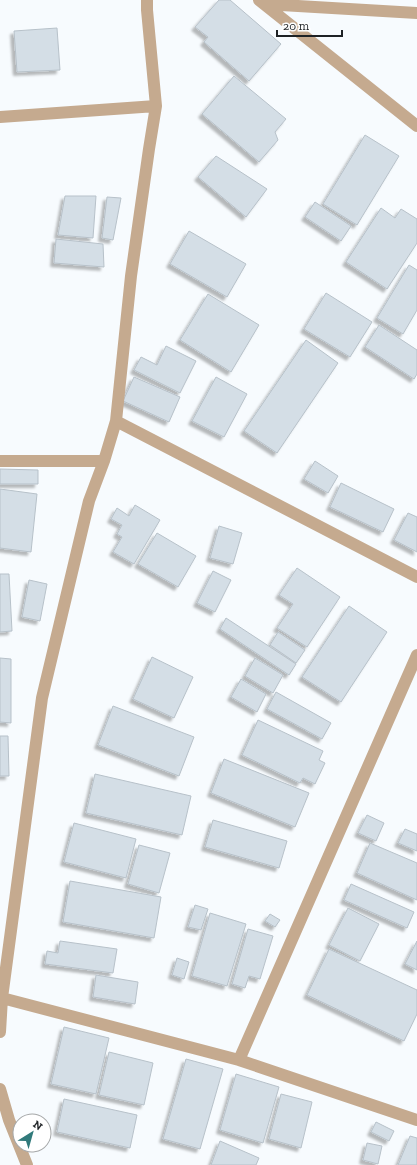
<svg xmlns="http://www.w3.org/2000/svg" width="417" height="1165" font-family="'Zilla Slab',serif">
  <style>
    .building { fill: #d4dee6; stroke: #b7c1c9; filter: url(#shadow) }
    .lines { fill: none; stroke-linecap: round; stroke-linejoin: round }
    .minor { stroke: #c5aa8f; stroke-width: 12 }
  </style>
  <defs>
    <filter id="shadow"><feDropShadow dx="-3.5" dy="3.5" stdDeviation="1" flood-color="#0004"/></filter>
  </defs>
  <rect width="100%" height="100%" fill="#f7fbfe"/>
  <path class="building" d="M219,0H230L281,44L249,81L204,42L208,37L195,27Z
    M57,28L60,70L17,72L14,31Z
    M234,76L286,119L275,132L278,140L259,162L202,114Z
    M365,135L399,156L357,225L323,204Z
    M216,156L267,189L246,217L198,177Z
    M65,196H96L93,238L58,235Z
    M107,197L121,198L113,240L102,238Z
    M315,202L351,226L341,241L305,217Z
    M381,208L395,218L401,209L417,219V243L387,289L346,262Z
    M189,231L246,264L227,297L170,264Z
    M56,239L103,244L104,267L54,263Z
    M409,265L417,270V310L403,334L377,318Z
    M326,293L372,322L350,357L304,329Z
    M208,294L259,325L231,372L180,340Z
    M379,325L417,350V374L414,379L365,347Z
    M306,340L338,363L277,453L244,431Z
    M166,346L196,361L180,393L134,370L141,357L157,365Z
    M134,377L180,397L169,422L123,401Z
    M216,377L247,394L224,437L192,421Z
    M315,461L338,476L328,493L304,479Z
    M0,469L38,470V484H0Z
    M341,483L394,509L383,532L330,507Z
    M0,489L37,494L31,552L0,548Z
    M135,505L160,520L134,564L113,552L122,537L117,534L122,525L111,519L117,508L129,516Z
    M408,513L417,517V552L394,540Z
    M219,526L242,533L233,564L210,558Z
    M157,533L196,556L178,587L138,564Z
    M297,568L340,597L307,647L277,628L293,604L279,595Z
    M213,571L231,580L215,612L197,603Z
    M0,574H9L12,631L0,632Z
    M29,580L47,584L40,621L22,617Z
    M349,606L387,632L341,702L302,677Z
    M226,618L296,664L289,675L220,629Z
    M278,632L305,650L296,663L270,645Z
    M152,657L193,677L174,718L133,699Z
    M0,658L11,659V723L0,722Z
    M255,658L283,675L273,693L245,676Z
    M241,679L266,694L257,712L231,697Z
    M276,692L331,723L322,739L267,709Z
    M113,706L194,737L179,776L98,745Z
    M258,720L323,751L319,760L325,763L315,784L303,778L300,783L242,755Z
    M0,736H8L9,776H0Z
    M224,759L309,793L295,827L211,793Z
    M95,774L191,796L182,835L86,813Z
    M367,815L384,823L376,841L358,833Z
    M213,820L287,841L279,868L205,847Z
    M74,823L136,839L126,878L64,862Z
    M405,829L417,834V851L398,843Z
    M370,843L417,863V900L357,873Z
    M139,845L170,853L159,893L128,884Z
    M70,881L161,897L154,938L63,922Z
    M351,884L414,912L407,928L344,900Z
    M195,905L208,909L201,930L188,927Z
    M348,908L379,924L360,961L329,945Z
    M210,913L246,924L227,986L192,976Z
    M270,914L280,920L275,927L265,921Z
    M248,929L273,936L260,979L249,976L245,988L232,984Z
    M60,941L117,949L113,973L45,964L47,951L58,953Z
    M417,941V970L405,964Z
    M329,949L417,990V1014L404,1041L307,995Z
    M177,958L189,962L184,979L172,975Z
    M96,975L138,982L135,1004L93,997Z
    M64,1027L109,1038L96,1094L51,1084Z
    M109,1052L153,1063L144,1105L99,1095Z
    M186,1059L223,1069L200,1149L163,1139Z
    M236,1074L279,1087L263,1143L220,1130Z
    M281,1094L312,1102L301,1148L269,1139Z
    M64,1099L137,1115L130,1148L57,1132Z
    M376,1122L394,1131L389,1141L371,1132Z
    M410,1136L417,1138V1165H398Z
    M220,1141L259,1158L256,1165H211Z
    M367,1143L382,1146L378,1164L363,1160Z"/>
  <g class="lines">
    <path class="minor" d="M259,0L417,126
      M264,4L417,13
      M0,117L156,106
      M116,421L417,577
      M0,461H104
      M2,998L239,1060L417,1120
      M0,1032L2,998L42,698L89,501L104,461L116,421L131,276L149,149L156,106L147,10V0
      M239,1060L417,655
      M0,1089L9,1120L27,1165"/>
  </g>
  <g transform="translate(32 1133) rotate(37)"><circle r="19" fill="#ffffff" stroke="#a5a7a8"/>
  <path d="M0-3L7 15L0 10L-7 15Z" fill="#317a7b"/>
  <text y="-6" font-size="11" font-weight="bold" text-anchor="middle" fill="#1e2225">N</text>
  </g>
  <path d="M277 30v6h65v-6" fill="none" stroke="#1e2225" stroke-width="2"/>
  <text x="283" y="30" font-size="12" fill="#1e2225" stroke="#ffffff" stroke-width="3" paint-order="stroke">20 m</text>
</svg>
